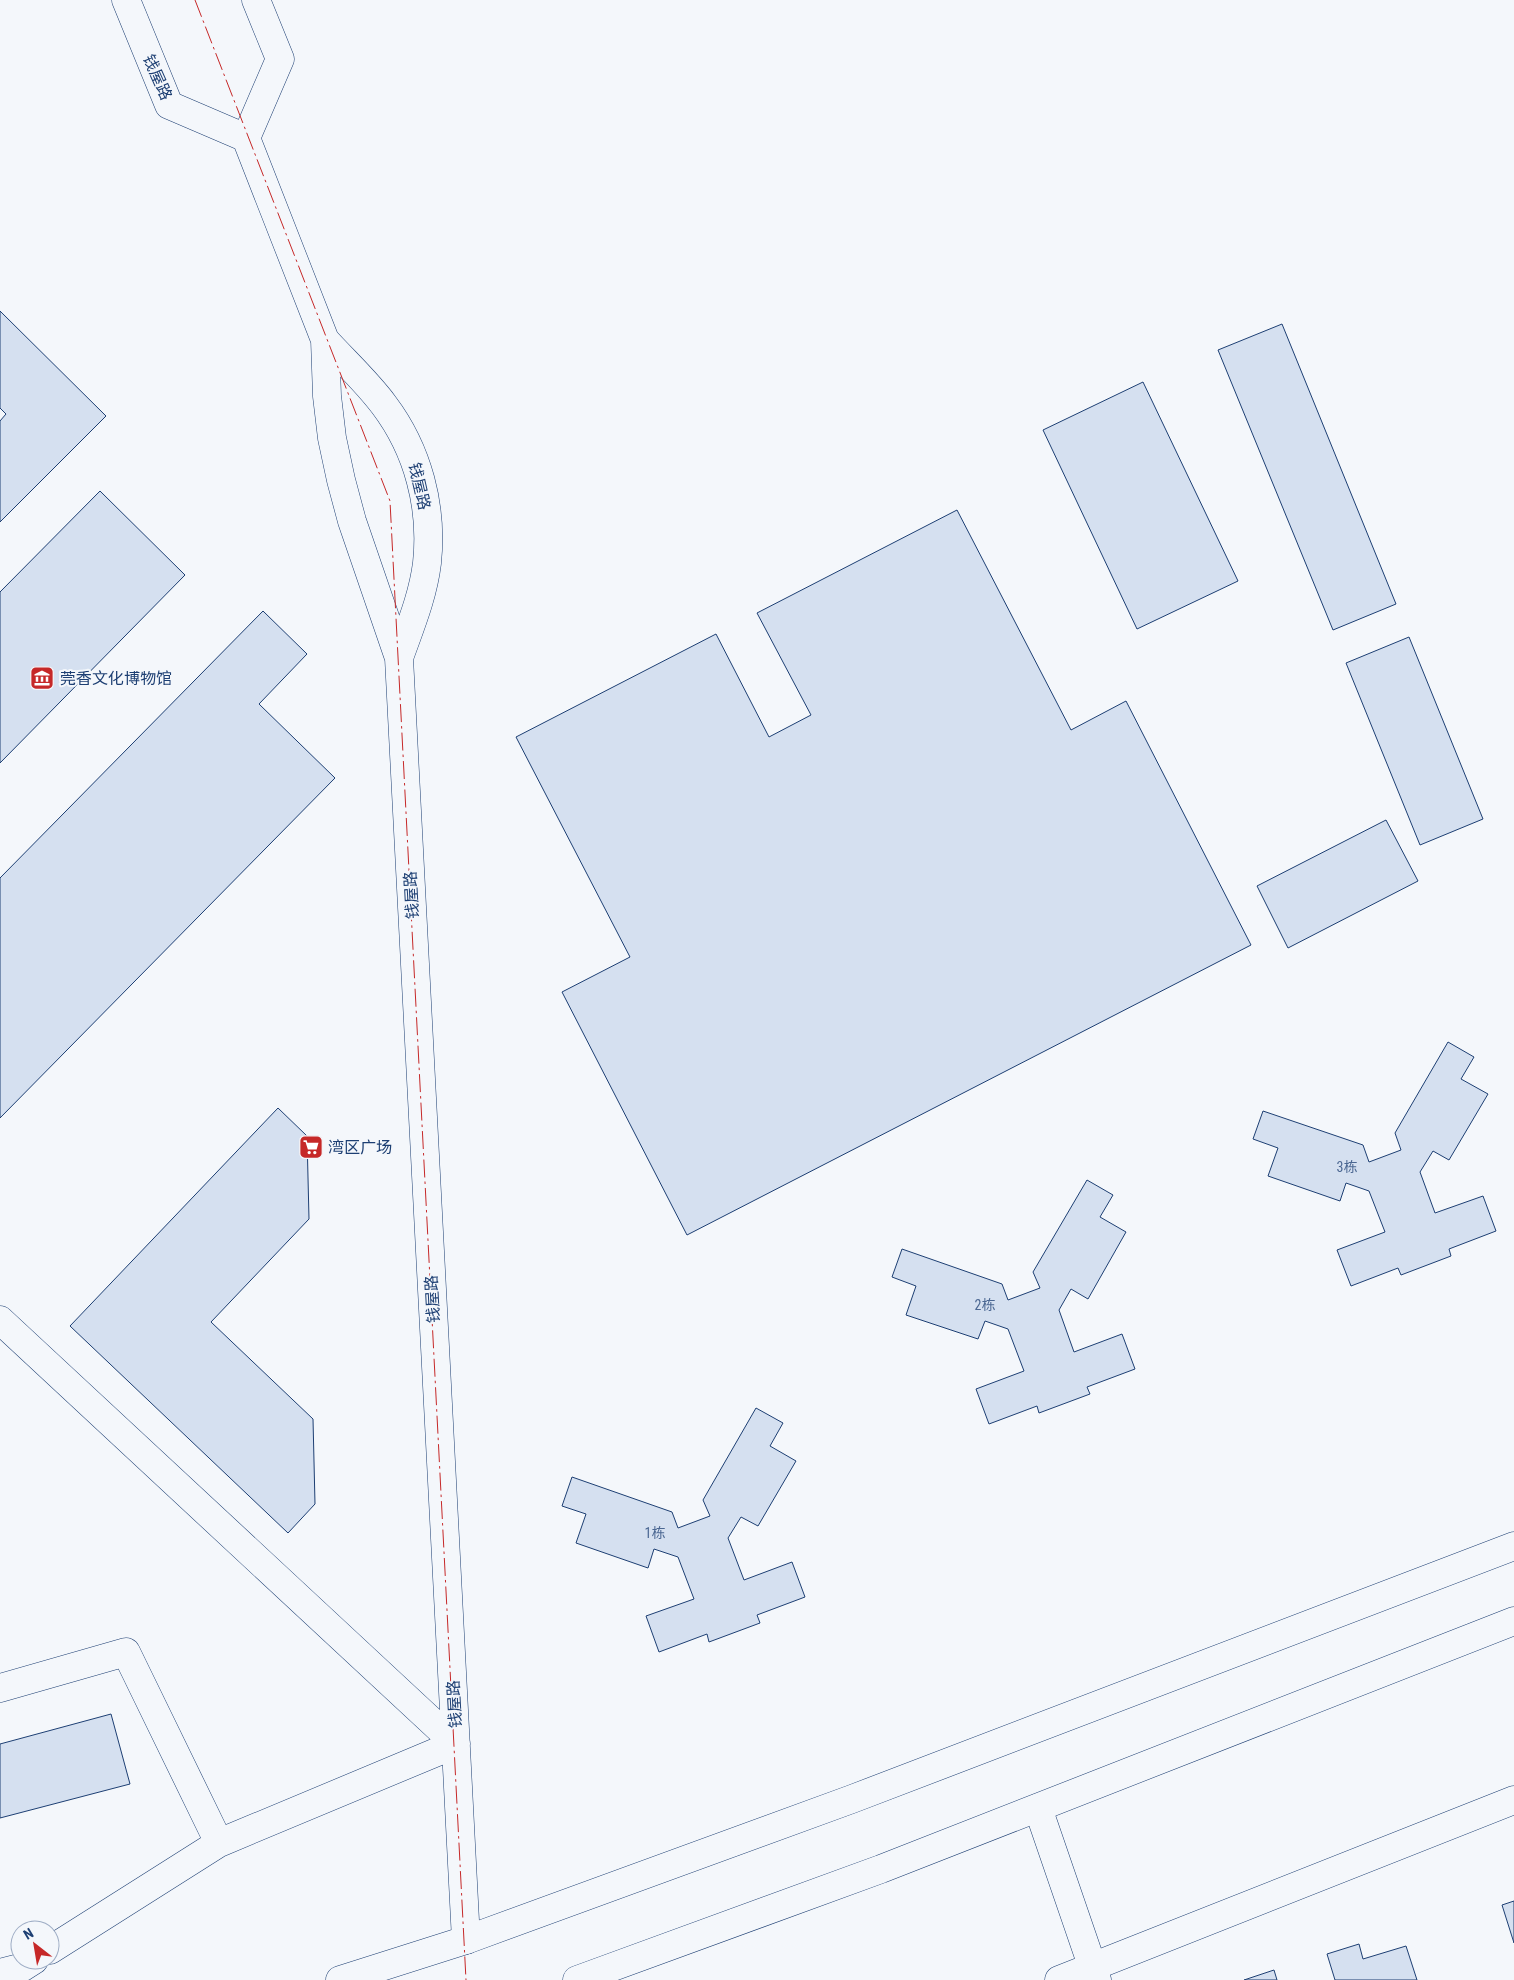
<svg xmlns="http://www.w3.org/2000/svg" width="1514" height="1980" font-family="'Roboto Condensed','Noto Sans SC',sans-serif">
  <style>
    .building { fill: #d5e0f0; stroke: #1d3f73 }
    .lines { fill: none; stroke-linecap: round; stroke-linejoin: round }
    .minor-casing { stroke: #1d3f73; stroke-width: 29 }
    .major-casing { stroke: #1d3f73; stroke-width: 29 }
    .minor { stroke: #f4f7fb; stroke-width: 28 }
    .major { stroke: #f4f7fb; stroke-width: 28 }
    .power { stroke: #c62828; stroke-width: 1; stroke-dasharray: 18 4 2.5 4; stroke-linecap: butt }
    .labels { text-anchor: middle; stroke-width: 4; stroke-linejoin: round; paint-order: stroke }
    .number-label { font-size: 14px; fill: #4b6792 }
    .street-label { font-size: 16px; fill: #1d3f73; stroke: #f4f7fb }
    .poi-label { font-size: 16px; fill: #1d3f73; stroke: #f4f7fb; text-anchor: start }
  </style>
  <rect width="100%" height="100%" fill="#f4f7fb"/>
  <path class="building" d="M0,311L106,416L0,522V421L6,414L0,408Z
    M1282,324L1396,604L1333,630L1218,350Z
    M1143,382L1238,581L1137,629L1043,430Z
    M100,491L185,575L0,763V592Z
    M957,510L1071,730L1126,701L1251,945L687,1235L562,992L630,957L516,737L716,634L769,737L811,715L757,613Z
    M263,611L307,654L259,704L335,778L0,1118V878Z
    M1409,637L1483,819L1420,845L1346,663Z
    M1386,820L1418,881L1288,948L1257,886Z
    M1448,1042L1474,1057L1461,1079L1488,1094L1449,1160L1433,1151L1420,1172L1435,1213L1483,1196L1496,1231L1449,1249L1451,1256L1401,1275L1398,1268L1351,1286L1337,1250L1385,1232L1369,1191L1346,1183L1340,1201L1268,1176L1278,1148L1253,1139L1263,1111L1363,1145L1369,1162L1401,1150L1395,1133Z
    M278,1108L307,1136L309,1219L211,1322L313,1419L315,1504L288,1533L70,1326Z
    M1087,1180L1113,1195L1100,1217L1126,1232L1088,1299L1071,1289L1059,1310L1074,1352L1122,1334L1135,1369L1087,1387L1090,1394L1039,1413L1037,1406L989,1424L976,1389L1024,1371L1008,1329L985,1321L978,1339L906,1315L916,1286L892,1277L902,1249L1002,1284L1008,1300L1040,1288L1033,1272Z
    M756,1408L783,1423L770,1446L796,1461L758,1526L741,1517L728,1538L744,1580L792,1562L805,1597L757,1615L760,1623L709,1642L707,1634L659,1652L646,1616L694,1599L678,1557L654,1549L648,1568L576,1543L586,1514L562,1506L572,1477L672,1512L678,1528L710,1516L703,1500Z
    M111,1714L130,1784L0,1818V1744Z
    M1514,1901V1943L1502,1905Z
    M1359,1944L1363,1959L1406,1946L1417,1980H1335L1327,1954Z
    M1274,1970L1277,1980H1244Z"/>
  <g class="lines">
    <g class="minor-casing">
      <path id="minor" d="M126,0L169,105L246,138
        M256,0L280,59L246,138L325,340L327,396L332,438L341,480L352,521L399,658L466,1940
        M325,340C345,362 367,382 384,405C418,450 433,507 427,563C423,596 410,627 399,658
        M0,1320L456,1744L219,1843L50,1950
        M0,1688L126,1652L219,1843
        M1038,1808L1097,1980
        M0,1973L23,1967L34,1960
        M1059,1980L1514,1800"/>
    </g>
    <g class="major-casing">
      <path id="major" d="M340,1980L466,1940L852,1799L1514,1546
        M577,1980L881,1869L1514,1621"/>
    </g>
    <use href="#minor" class="minor"/>
    <use href="#major" class="major"/>
    <path class="power" d="M195,0L390,501L466,1980"/>
  </g>
  <defs>
    <g id="museum-square" transform="scale(1.25)"><rect x="-9" y="-9" width="18" height="18" rx="4" fill="#c62828" stroke="#f4f7fb"/><path d="M0-6L6-3V-2H-6V-3ZM-5-1h2V3h-2ZM-1-1h2V3h-2ZM3-1h2V3H3ZM-6 4H6V6H-6Z" fill="#fff"/></g>
    <g id="supermarket-square" transform="scale(1.25)"><rect x="-9" y="-9" width="18" height="18" rx="4" fill="#c62828" stroke="#f4f7fb"/><path d="M-6-5.5h2.5l.6 2H6L4.5 2H-2.5L-4.4-4H-6ZM-1.5 3.2a1.3 1.3 0 1 0 .1 0ZM3 3.2a1.3 1.3 0 1 0 .1 0Z" fill="#fff"/></g>
  </defs>
  <g fill-rule="evenodd">
    <use href="#museum-square" x="42" y="678"/>
    <use href="#supermarket-square" x="311" y="1147"/>
  </g>
  <g class="labels">
    <g class="number-label">
      <text x="1347" y="1172">3栋</text>
      <text x="985" y="1310">2栋</text>
      <text x="655" y="1538">1栋</text>
    </g>
    <g class="street-label">
      <text transform="translate(158 77) rotate(66)" y="6">钱屋路</text>
      <text transform="translate(420 486) rotate(77)" y="6">钱屋路</text>
      <text transform="translate(411 895) rotate(-93)" y="6">钱屋路</text>
      <text transform="translate(432 1299) rotate(-93)" y="6">钱屋路</text>
      <text transform="translate(454 1704) rotate(-93)" y="6">钱屋路</text>
    </g>
    <g class="poi-label">
      <text x="60" y="684">莞香文化博物馆</text>
      <text x="328" y="1153">湾区广场</text>
    </g>
  </g>
  <g transform="translate(35 1945) rotate(329)"><circle r="24" fill="#f4f7fb" stroke="#9eadc5"/>
  <path d="M0-4L9 19L0 12L-9 19Z" fill="#c62828"/>
  <text y="-8" font-size="14" font-weight="bold" text-anchor="middle" fill="#1d3f73">N</text>
  </g>
</svg>
